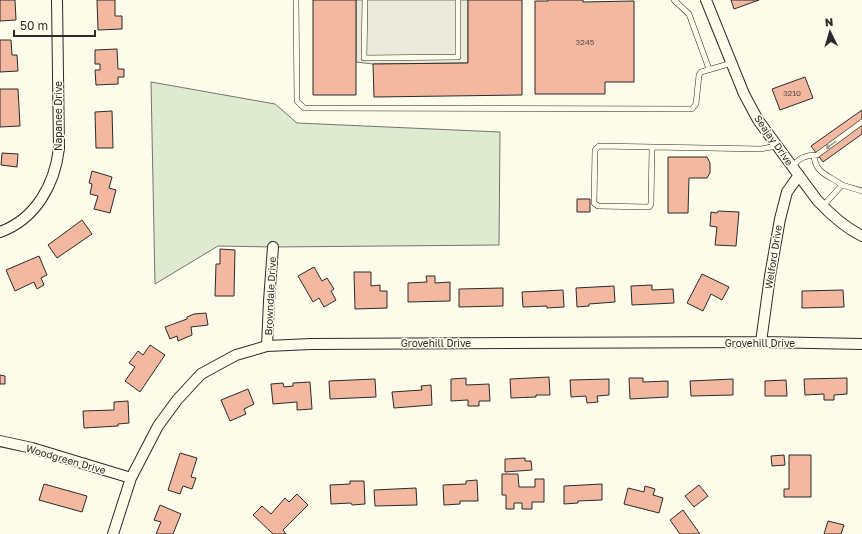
<svg xmlns="http://www.w3.org/2000/svg" width="862" height="534" font-family="'Golos Text',sans-serif">
  <style>
    .green { fill: #deebd1; stroke: #74746e }
    .parking { fill: #eceadb; stroke: #74746e }
    .building { fill: #f2b8a0; stroke: #2b2b2b }
    .lines { fill: none; stroke-linecap: round; stroke-linejoin: round }
    .service-casing { stroke: #2b2b2b; stroke-width: 6 }
    .minor-casing { stroke: #2b2b2b; stroke-width: 12 }
    .service { stroke: #fdfbea; stroke-width: 5 }
    .minor { stroke: #fdfbea; stroke-width: 10 }
    .oneway { stroke: #9e9d94 }
    .labels { text-anchor: middle; stroke-width: 3; stroke-linejoin: round; paint-order: stroke }
    .number-label { font-size: 8px; fill: #5d4e48 }
    .street-label { font-size: 10px; fill: #2b2b2b; stroke: #fdfbea }
  </style>
  <rect width="100%" height="100%" fill="#fdfbea"/>
  <path class="green" d="M151,82L275,104L297,123L500,132L499,245L273,247L218,246L155,284Z"/>
  <path class="parking" d="M356,0H468V63L373,64L356,62Z"/>
  <path class="building" d="M0,0H15L16,20L0,21Z
    M97,0H115V16H122V29L98,30Z
    M313,0H356V95H313Z
    M468,0H522V95L374,97L373,64L468,63Z
    M548,0H583V2L634,1V82H605V94H535V1H548Z
    M731,0H759L734,9Z
    M0,40H11L12,55H17L18,71L0,72Z
    M117,49L118,69H124V77H118V84L96,85L95,70H100V64H95V50Z
    M805,77L813,98L780,110L772,89Z
    M0,89H18L20,126L0,127Z
    M862,110V134L823,162L811,146Z
    M112,111L113,148H96L95,112Z
    M2,153L18,154L17,167L1,165Z
    M668,157H707L710,163V173L707,178H689L688,213H668Z
    M92,171L112,177L109,188L116,190L110,213L94,209L98,196L90,194L92,184L89,183Z
    M577,199H590V212H577Z
    M718,211L739,212L736,246L715,245L717,227L710,226L711,212L717,213Z
    M82,220L92,234L57,258L48,245Z
    M220,249L235,250L234,296H215L216,264H220Z
    M39,256L47,275L41,278L44,285L37,289L34,282L15,291L6,270Z
    M314,267L322,281L327,278L334,289L331,291L336,300L324,307L319,298L313,302L298,276Z
    M354,272H371V286L380,285V291H387V308L355,309Z
    M702,274L729,287L722,300L711,294L703,311L687,303Z
    M426,276H435V283L450,282V301L408,302V283L427,282Z
    M652,285V290L673,289L674,303L632,305L631,286Z
    M614,286L615,302L589,304V306L577,307L576,288Z
    M503,288V306L459,307V289Z
    M563,290L564,307L547,308V306L523,307L522,292Z
    M843,290L844,307L802,308V291Z
    M206,313L208,325L191,327L192,335L178,341L177,336L170,339L165,327L187,319V317L194,314Z
    M150,345L165,355L140,392L125,381L135,367L129,363L138,351L143,355Z
    M0,375L5,376V384H0Z
    M549,377L550,395H536V397L511,398L510,379Z
    M466,378V385L489,384L490,401H479V406H468V400L451,401V379Z
    M629,378H643V382L668,381V397L630,399Z
    M847,378V394L834,395V400H824V394L805,395L804,379Z
    M375,379L376,397L330,399L329,381Z
    M609,379V395L597,396L598,402L587,403L586,396L571,397L570,380Z
    M733,379V395L691,396L690,381Z
    M786,380L787,396H765V381Z
    M310,382L312,409L297,410V402L273,404L271,384L283,383L284,387L293,386V383Z
    M431,385L432,405L394,408L392,392L422,390L421,386Z
    M248,389L254,404L244,409L246,414L230,421L221,400Z
    M128,401L129,423L118,424V426L84,428L83,411L114,410V402Z
    M180,453L197,458L191,477L196,478L192,489L183,486L180,494L168,490Z
    M784,455L785,465L772,466L771,456Z
    M789,455H811V497H784V489H789Z
    M525,458V461H531L532,470L505,472V459Z
    M502,474H518L519,487H535V479H544V502H532V509H522V503H514V509H506V495H502Z
    M477,480L478,501H460V504L444,505L443,485L466,484V481Z
    M350,481H364L365,504L352,505L351,503L331,504L330,485L350,484Z
    M44,484L87,496L82,512L39,500Z
    M602,484V500L578,501V503L564,504V486Z
    M699,485L708,496L694,507L685,496Z
    M645,486L655,489L653,495L663,498L659,513L624,504L628,488L644,492Z
    M416,488L417,505L375,506L374,490Z
    M297,494L308,505L283,530L286,534H273L253,515L262,506L271,514L285,498L289,502Z
    M160,505L181,514L173,534H156L161,522L154,520Z
    M683,510L700,534H680L670,520Z
    M828,521L844,525L841,534H824Z"/>
  <g class="lines">
    <g class="service-casing">
      <path id="service" d="M296,0L297,101L304,108L692,109L696,104L699,75L701,72L732,63
        M365,0L364,58L458,57V0
        M674,0L689,14L709,69
        M652,147L651,204L649,207L598,206L594,203L595,150L599,146L761,149L777,146
        M814,155C815,174 829,175 842,185
        M793,167C798,157 807,155 817,155L862,122
        M823,206L842,185L862,191"/>
    </g>
    <g class="minor-casing">
      <path id="minor" d="M706,0L744,94L758,120L817,200C830,214 844,227 862,236
        M0,232C36,219 55,184 59,148L57,0
        M761,342L770,276L780,219L787,192L799,175
        M267,346L269,301L273,247
        M0,441L32,448L131,478
        M113,534L131,478L158,426L177,400L201,374L236,355L267,346L311,344L761,342L862,344"/>
    </g>
    <use href="#service" class="service"/>
    <use href="#minor" class="minor"/>
  </g>
  <defs><path id="oneway-shaft" d="M-6 0H5M1.5-3L5.5 0L1.5 3" fill="none" stroke-width="1.6" stroke-linecap="round" stroke-linejoin="round"/></defs>
  <use class="oneway" href="#oneway-shaft" transform="translate(831 145) rotate(144)"/>
  <g class="labels">
    <g class="number-label">
      <text x="585" y="45">3245</text>
      <text x="792" y="96">3210</text>
    </g>
    <g class="street-label">
      <text transform="translate(58 116) rotate(-90)" y="4">Napanee Drive</text>
      <text transform="translate(774 140) rotate(55)" y="4">Seajay Drive</text>
      <text transform="translate(773 257) rotate(-81)" y="4">Welford Drive</text>
      <text transform="translate(270 296) rotate(-87)" y="4">Browndale Drive</text>
      <text x="436" y="347">Grovehill Drive</text>
      <text x="760" y="347">Grovehill Drive</text>
      <text transform="translate(66 459) rotate(16)" y="4">Woodgreen Drive</text>
    </g>
  </g>
  <g transform="translate(830 32) rotate(355)" stroke="#fdfbea" stroke-width="3" paint-order="stroke">
  <path d="M0-3L7 15L0 10L-7 15Z" fill="#2b2b2b"/>
  <text y="-6" font-size="11" font-weight="bold" text-anchor="middle" fill="#2b2b2b">N</text>
  </g>
  <path d="M14 30v6h81v-6" fill="none" stroke="#2b2b2b" stroke-width="2"/>
  <text x="20" y="30" font-size="12" fill="#2b2b2b" stroke="#fdfbea" stroke-width="3" paint-order="stroke">50 m</text>
</svg>
